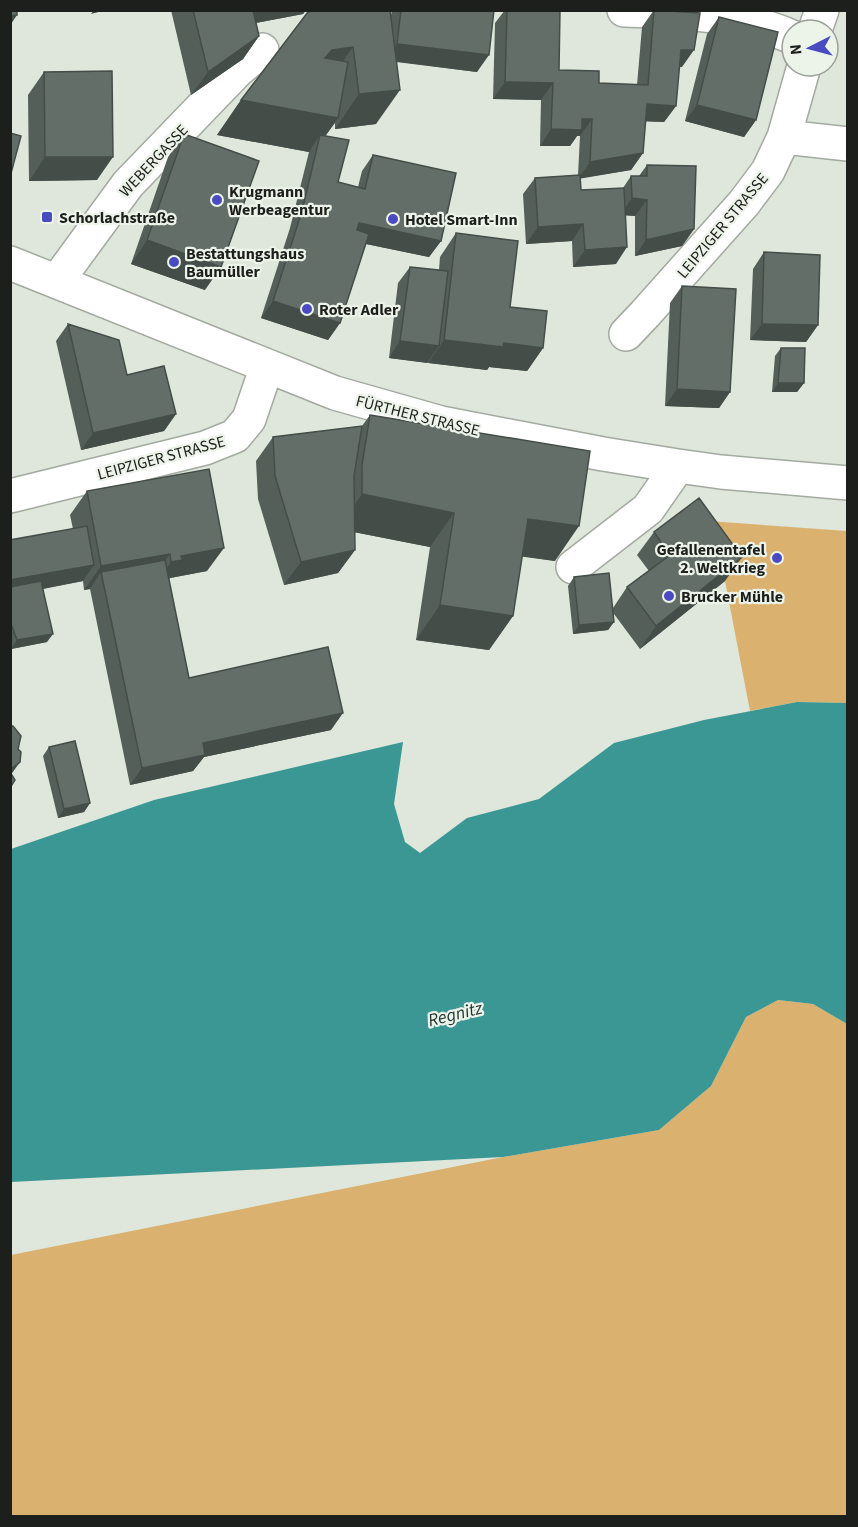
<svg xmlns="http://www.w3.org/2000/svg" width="858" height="1527" font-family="'Source Sans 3',sans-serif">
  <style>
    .green { fill: #dab16e }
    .water { fill: #3b9794 }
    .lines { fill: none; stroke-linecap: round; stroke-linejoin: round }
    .minor-casing { stroke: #a3aaa0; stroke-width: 36 }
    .minor { stroke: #fff; stroke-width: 33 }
    .wall { fill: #555f59 }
    .shaded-wall { fill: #454d49 }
    .building { fill: #636e68; stroke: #454d49; stroke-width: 1.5 }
    .poi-dot { fill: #4a4bc1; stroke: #ecf3e9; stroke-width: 2 }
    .labels { text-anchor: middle; stroke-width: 4.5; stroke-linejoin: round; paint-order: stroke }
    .street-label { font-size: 16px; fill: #1c1f1b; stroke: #ecf3e9 }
    .poi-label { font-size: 16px; font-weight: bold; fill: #1c1f1b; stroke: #ecf3e9; text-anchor: start }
    .water-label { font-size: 18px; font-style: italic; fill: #1f3433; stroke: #ecf3e9 }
  </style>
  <rect width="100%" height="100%" fill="#dfe6db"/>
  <path class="green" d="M680,519L847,531V703L797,702L750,711L725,581Z
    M778,1000L813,1004L847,1024V1516H11V1255L503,1157L659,1130L711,1086L746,1017Z"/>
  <path class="water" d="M797,702L847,703V1024L813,1004L778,1000L746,1017L711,1086L659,1130L503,1157L11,1182V849L154,800L403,742L394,804L405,842L420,853L467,818L539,799L614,743L704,720Z"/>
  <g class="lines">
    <g class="minor-casing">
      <path id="minor" d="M624,10C680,12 740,14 792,37
        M815,30L822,10
        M784,137L848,144
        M10,263L335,393L441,423L603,454L678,466L721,472L848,483
        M57,281L128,184L238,70L262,50
        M626,334L645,314L744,203L768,171L784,137L804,66
        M10,496L205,448L235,436L249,419L267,366
        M573,567L648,509L678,466"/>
    </g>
    <use href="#minor" class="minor"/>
  </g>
  <path class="wall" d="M171,10H306L303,14L256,23L259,36L243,59L191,95Z
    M392,10H494L477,72L396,62L376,124L335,129V123L325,136L338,182L358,187L362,171L373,155L441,241L429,257L366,244L340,323L328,340L261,318L290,228L309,152L217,135L241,100L391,15Z
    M505,10H560L559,70L599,83L637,85L642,27L654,10L682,67H679L676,106L664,122L645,121L643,153L631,170L580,178L581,190L623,188L631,176H639L647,165L694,229L682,246L635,256V216L625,215L616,264L573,267L572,241L526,244L523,194L535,178L578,175L580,136H577L570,146H540L541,100L493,99L495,23Z
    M719,17L756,120L744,137L685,121L707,34Z
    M44,72L97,180L29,181L28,95Z
    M184,134L205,290L131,264L168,157Z
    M456,233L510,307L543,348L527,371L489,367L487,370L389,358L398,283L410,267L439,270L440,257Z
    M764,252L818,325L806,342L750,340L753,269Z
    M682,286L730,392L719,408L665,406L670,303Z
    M68,324L127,375L176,414L164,431L81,450L56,341Z
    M781,348L804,383L797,392H772L775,356Z
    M370,415L555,561L522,556L513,616L489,650L416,640L430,547L354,532L355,550L338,573L284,585L258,499L256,461L273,437L362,426Z
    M87,491L207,571L170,578L169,579L189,678L331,730L204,757L193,771L130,785L90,589L84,590L83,581L43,589L47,642L11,649L10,540L73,529L70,515Z
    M654,532L725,581L640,649L614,614V622L608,630L573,634L568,586L574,577L613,608L627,587L649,571L637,555Z
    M49,747L90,803L84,812L58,818L43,756Z"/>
  <path class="shaded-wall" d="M94,10H106L91,14Z
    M247,10H306L303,14L235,27Z
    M17,15L11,24H10V16Z
    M259,36L243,59L191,95L208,72Z
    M397,44L489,55L477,72L385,60Z
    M353,47L329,81L325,58L332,50Z
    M681,50H694L682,67H669Z
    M505,82L553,83L541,100L493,99Z
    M400,90L376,124L335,129L359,94Z
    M241,100L338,118L317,148L320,135L309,152L217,135Z
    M647,104L676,106L664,122L635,121Z
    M697,105L756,120L744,137L685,121Z
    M582,119H592L580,136H577L570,146H540L551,129Z
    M643,153L631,170L578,179L590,162Z
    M45,157H113L97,180L29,181Z
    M632,198L647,200L635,216L620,215Z
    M359,223L441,241L429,257L347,240Z
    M583,224L572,241L526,244L538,227Z
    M694,229L682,246L635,256L646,240Z
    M147,240L221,267L205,290L131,264Z
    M627,247L616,264L573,267L585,250Z
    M273,301L340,323L328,340L261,318Z
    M762,324L818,325L806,342L750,340Z
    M444,340L504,343L543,348L527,371L489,367L487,370L428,363Z
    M400,341L439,346L427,363L389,358Z
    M778,383H804L797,392H772Z
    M677,389L730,392L719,408L665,406Z
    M176,414L164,431L81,450L93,433Z
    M362,494L454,513L430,547L338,529Z
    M528,519L579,526L555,561L503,554Z
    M224,548L207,571L170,578L166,583L155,585L171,562L181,556Z
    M355,550L338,573L284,585L301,562Z
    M170,554L153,577L101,572L90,589L84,590L101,566Z
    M742,557L725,581L640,649L656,626Z
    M94,565L83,581L10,595V580Z
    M440,605L513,616L489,650L416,640Z
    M614,622L608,630L573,634L579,625Z
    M53,634L47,642L11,649L17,640Z
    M343,713L331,730L204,757L193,771L130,785L142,768L203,743Z
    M20,762L10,776V770Z
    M90,803L84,812L58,818L64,809Z"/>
  <path class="building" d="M10,10H17V15L10,16Z
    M193,10H253L259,36L208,72Z
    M316,10H390L400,90L359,94L353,47L332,50L325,58L348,62L338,118L241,100L308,12Z
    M401,10H494L489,55L397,44Z
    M507,10H560L559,70L599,71V83L648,85L654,10L700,13L694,50H681L676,106L647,104L643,153L590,162L592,119H582V130L551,129L553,83L505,82Z
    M719,17L778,32L756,120L697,105Z
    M112,71L113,157H45L44,72Z
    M10,133L21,136L10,177Z
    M184,134L259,161L221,267L147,240Z
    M320,135L349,140L338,182L365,189L373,155L456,173L441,241L359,223L357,230L369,234L340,323L273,301L302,211Z
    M647,165L696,166L694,229L646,240L647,200L632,198L631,176H647Z
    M580,175L581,190L624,188L627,247L585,250L583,224L538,227L535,178Z
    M456,233L518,241L510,307L547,311L543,348L504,343L503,347L444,340Z
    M764,252L820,255L818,325L762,324Z
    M410,267L448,271L439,346L400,341Z
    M682,286L736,289L730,392L677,389Z
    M68,324L119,340L127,375L164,366L176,414L93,433Z
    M781,348H805L804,383H778Z
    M370,415L590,451L579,526L528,519L513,616L440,605L454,513L362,494V465Z
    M362,426L354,476L355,550L301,562L275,476L273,437Z
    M209,469L224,548L181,556L183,560L171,562L170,554L101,566L87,491Z
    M699,498L742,557L656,626L627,587L670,555L654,532Z
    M87,526L94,565L10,580V540Z
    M165,560L189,678L328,647L343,713L203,743L205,755L142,768L101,572Z
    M609,573L614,622L579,625L574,577Z
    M41,581L53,634L17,640L10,621V587Z
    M10,726H13L21,736L18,749L21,752L20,762L10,770Z
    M75,741L90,803L64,809L49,747Z
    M10,772L15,780L10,788Z"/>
  <g class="poi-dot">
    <circle cx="217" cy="200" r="6"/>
    <rect x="41" y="211" width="12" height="12" rx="3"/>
    <circle cx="393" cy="219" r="6"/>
    <circle cx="174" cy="262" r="6"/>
    <circle cx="307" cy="309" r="6"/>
    <circle cx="777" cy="558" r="6"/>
    <circle cx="669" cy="596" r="6"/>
  </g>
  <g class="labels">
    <g class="street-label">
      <text transform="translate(153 160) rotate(-47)" y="6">WEBERGASSE</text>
      <text transform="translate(722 225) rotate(-50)" y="6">LEIPZIGER STRASSE</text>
      <text transform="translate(418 415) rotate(14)" y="6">FÜRTHER STRASSE</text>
      <text transform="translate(161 457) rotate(-15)" y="6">LEIPZIGER STRASSE</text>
    </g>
    <g class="poi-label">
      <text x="229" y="197">Krugmann<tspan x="229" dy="18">Werbeagentur</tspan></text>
      <text x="59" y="223">Schorlachstraße</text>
      <text x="405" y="225">Hotel Smart-Inn</text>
      <text x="186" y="259">Bestattungshaus<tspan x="186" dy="18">Baumüller</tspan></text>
      <text x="319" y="315">Roter Adler</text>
      <text x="765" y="555" text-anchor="end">Gefallenentafel<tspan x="765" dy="18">2. Weltkrieg</tspan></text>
      <text x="681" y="602">Brucker Mühle</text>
    </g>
    <g class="water-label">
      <text transform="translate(455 1014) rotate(-14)" y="6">Regnitz</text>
    </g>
  </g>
  <rect width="858" height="1527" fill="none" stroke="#1c1f1b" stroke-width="24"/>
  <g transform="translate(810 48) rotate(264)"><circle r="28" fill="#ecf3e9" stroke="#999e97" stroke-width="1.5"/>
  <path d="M0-4.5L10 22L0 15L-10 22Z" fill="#4a4bc1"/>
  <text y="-9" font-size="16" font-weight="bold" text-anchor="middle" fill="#1c1f1b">N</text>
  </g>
</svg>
